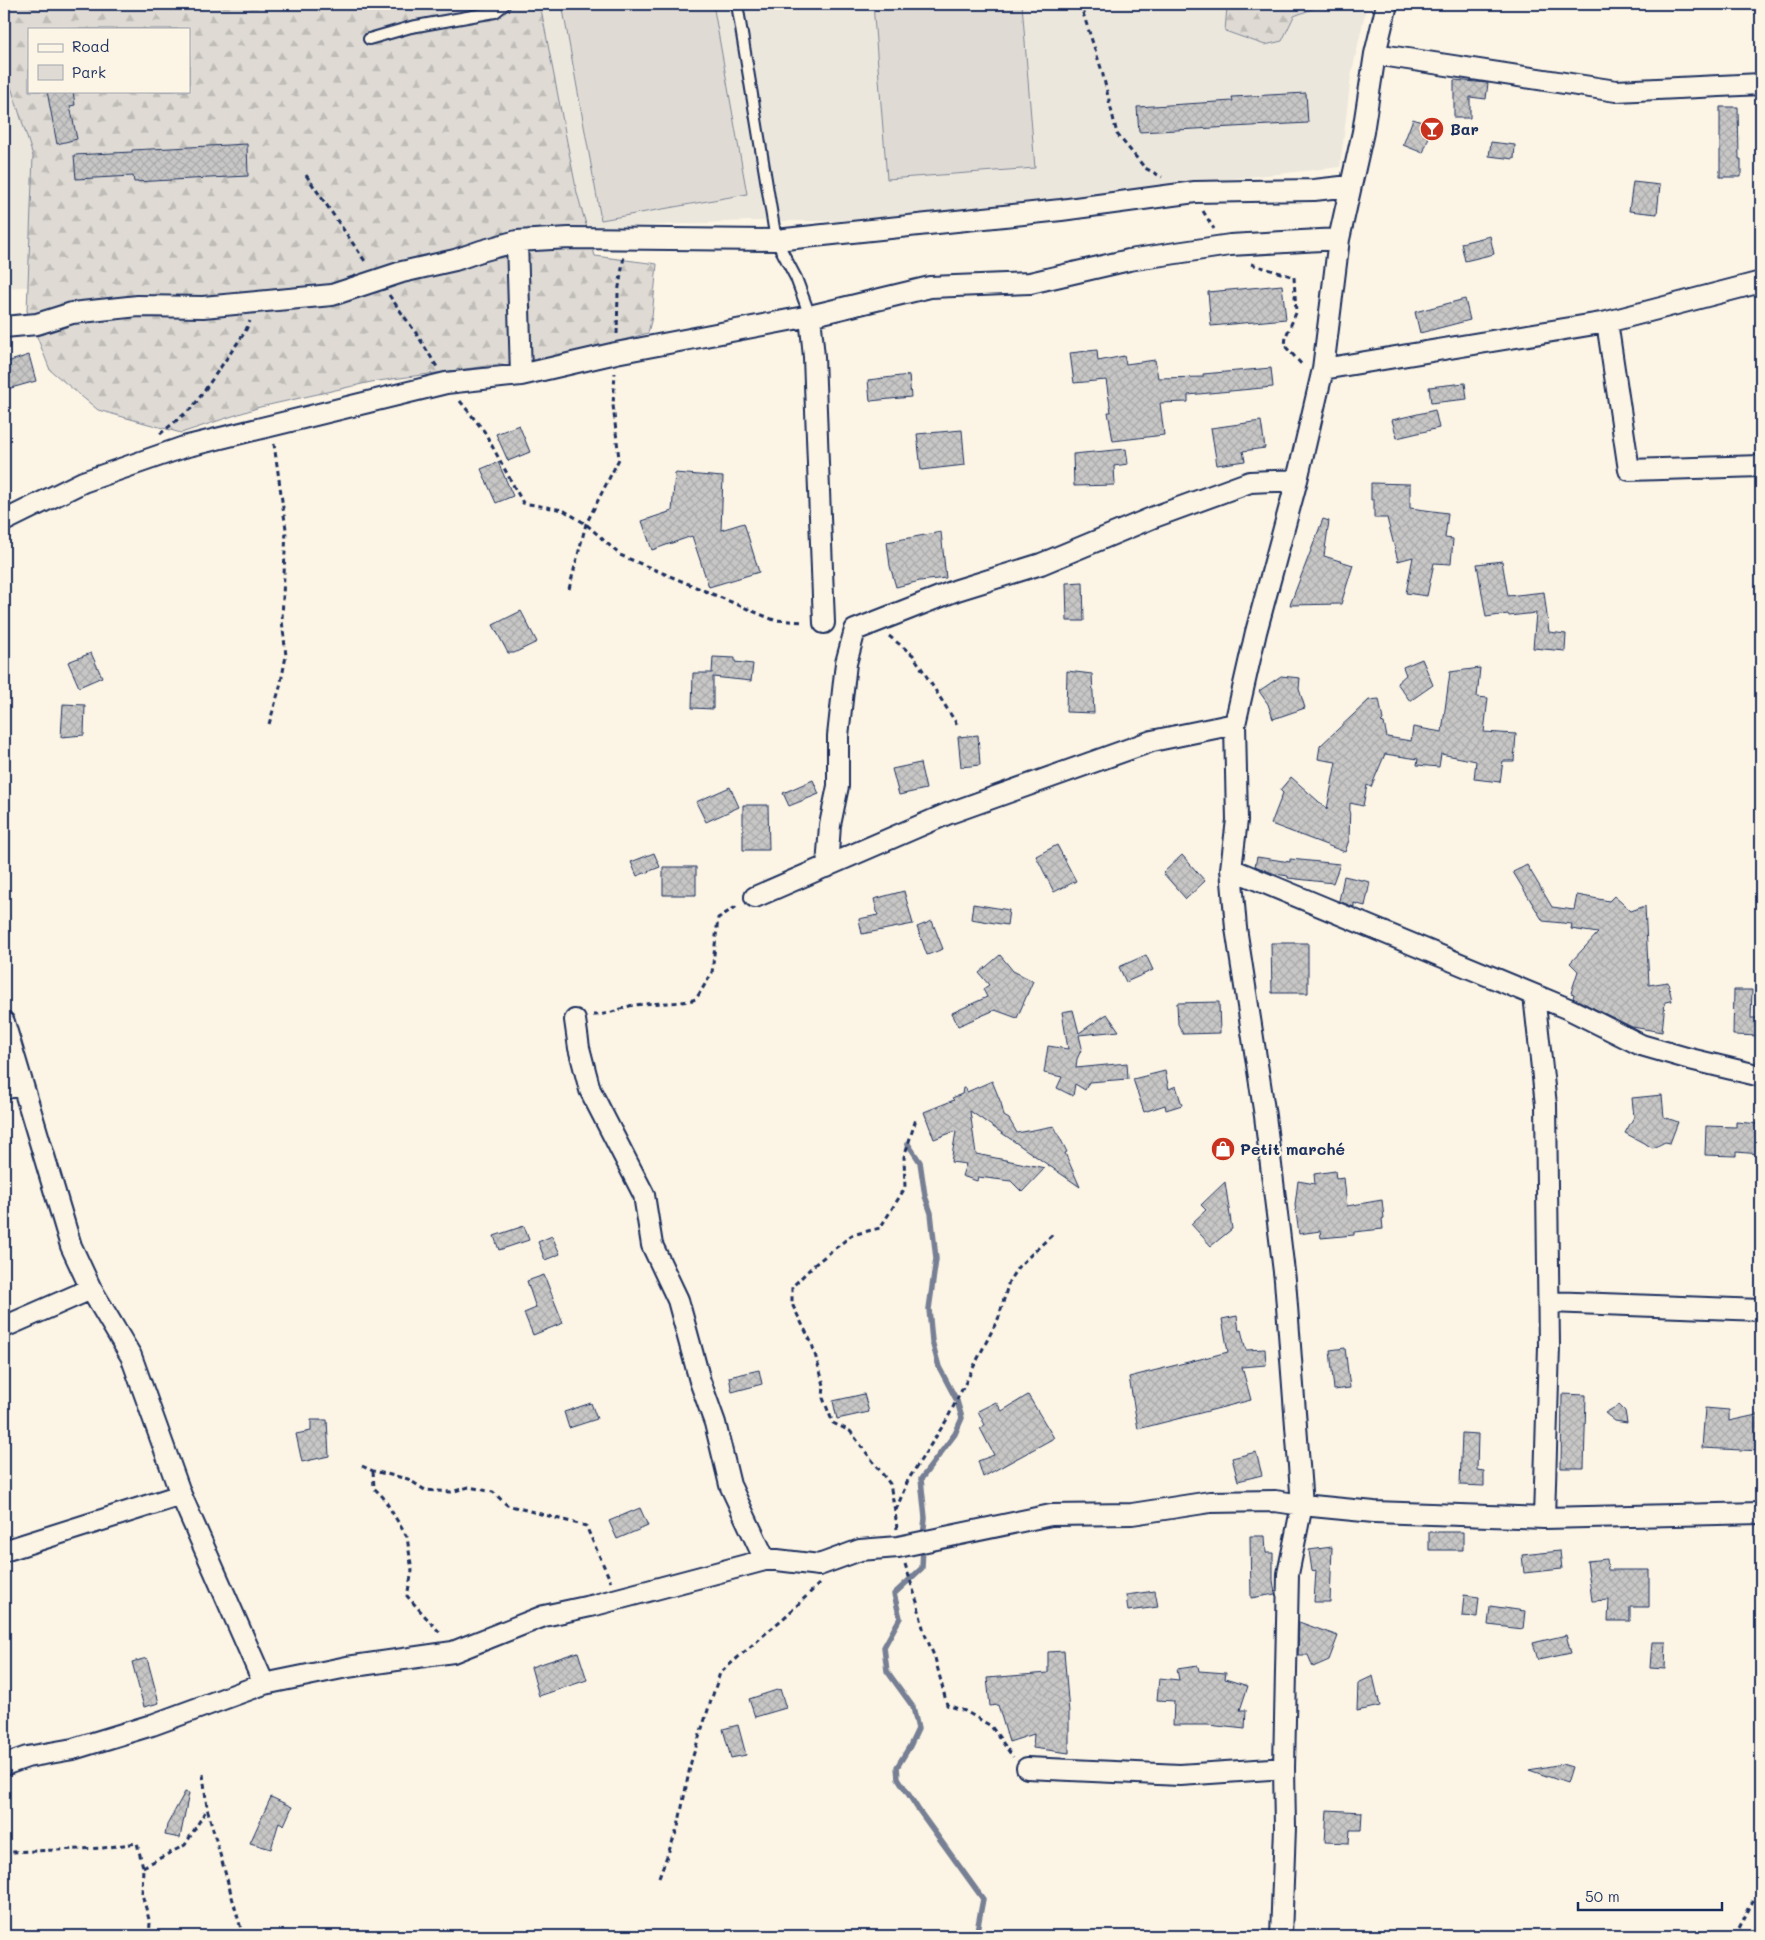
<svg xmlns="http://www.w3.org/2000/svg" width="1765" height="1940" font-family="Mali,sans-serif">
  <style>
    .built { fill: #ece7dc; fill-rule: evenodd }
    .forest { fill: url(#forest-firs); stroke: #7d8599; fill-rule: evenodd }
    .park { fill: #dfdbd4; stroke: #7d8599 }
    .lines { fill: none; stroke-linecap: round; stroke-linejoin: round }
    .stream { stroke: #767f94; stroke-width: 5.5 }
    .building { fill: url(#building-cross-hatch); stroke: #1b2f5e }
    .lane-casing { stroke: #1b2f5e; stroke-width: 14 }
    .street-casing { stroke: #1b2f5e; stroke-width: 24 }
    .path { stroke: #1b2f5e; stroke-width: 3; stroke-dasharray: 5 4; stroke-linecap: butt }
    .lane { stroke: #fcf5e5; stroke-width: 10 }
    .street { stroke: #fcf5e5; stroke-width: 20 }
    .labels { text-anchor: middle; stroke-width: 4.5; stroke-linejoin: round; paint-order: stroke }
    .poi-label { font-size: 16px; font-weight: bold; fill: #1b2f5e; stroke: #fcf5e5; text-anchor: start }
  </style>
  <defs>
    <pattern id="forest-firs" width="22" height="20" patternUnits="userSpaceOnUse" patternTransform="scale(1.25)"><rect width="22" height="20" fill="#dfdbd4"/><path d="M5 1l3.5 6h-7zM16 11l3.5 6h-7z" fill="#bfbcb8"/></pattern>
    <pattern id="building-cross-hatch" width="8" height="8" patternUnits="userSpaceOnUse" patternTransform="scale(1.25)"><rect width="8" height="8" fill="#c8c7c6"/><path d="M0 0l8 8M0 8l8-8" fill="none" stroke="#ababac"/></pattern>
  </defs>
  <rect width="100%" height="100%" fill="#fcf5e5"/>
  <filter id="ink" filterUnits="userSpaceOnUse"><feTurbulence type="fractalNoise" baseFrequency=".02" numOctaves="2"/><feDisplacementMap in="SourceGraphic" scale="10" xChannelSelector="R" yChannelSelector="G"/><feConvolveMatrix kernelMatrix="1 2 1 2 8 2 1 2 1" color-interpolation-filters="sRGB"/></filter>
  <g filter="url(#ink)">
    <path class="built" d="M4,4H1367L1351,77L1340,167L853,221H750L637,226L86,284L4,288L6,192L4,184ZM29,29H189V91H29Z"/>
    <path class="forest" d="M4,4H540L577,193L595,256L657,264L652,317L648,333L574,354L371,382L260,407L181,433L98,410L50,370L27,311L33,156L4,65ZM29,29H189V91H29Z
      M1225,4H1319L1315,8L1294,16L1282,41L1265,45L1225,31L1227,7Z"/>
    <path class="park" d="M562,4H713L747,194L601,220Z
      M873,4H1022L1035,168L887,179Z"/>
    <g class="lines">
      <path class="stream" d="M908,1144L920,1162L925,1196L931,1213L936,1259L929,1309L932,1341L939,1367L957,1401L962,1418L955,1434L921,1479L925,1518L923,1537
        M923,1546L922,1568L894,1594L900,1618L884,1647L887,1671L913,1707L918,1729L910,1746L897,1767L898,1778L918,1809L983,1899L976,1936"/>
    </g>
    <path class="building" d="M1454,80L1488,83L1486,99L1470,97V118H1454Z
      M47,91H73L75,105L70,106L77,139L57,144Z
      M1306,93L1308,123L1139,132L1137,107L1233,101L1232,97Z
      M1720,107H1738L1739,159H1741V177H1720Z
      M1413,119L1433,126L1423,153L1403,145Z
      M1491,142L1515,145L1514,159L1489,156Z
      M247,144L248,176L134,182L133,176L76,179L74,155L132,152V150Z
      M1633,182L1660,185L1657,214L1629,211Z
      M1490,236L1494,254L1465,261L1461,243Z
      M1282,285L1286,319L1211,326L1208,292Z
      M1465,299L1470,320L1420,333L1415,312Z
      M1097,350L1098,361L1124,356L1126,364L1155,360L1158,378L1203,377V374L1271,368L1273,387L1188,395V402L1160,403L1164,435L1113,441L1108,412H1111L1106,380L1074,383L1070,353Z
      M29,355L36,381L4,390V363Z
      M909,375L911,397L870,401L868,380Z
      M1465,383L1467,399L1431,403L1429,387Z
      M1435,410L1439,428L1397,438L1392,420Z
      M1261,421L1265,448L1243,451L1245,461L1217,465L1211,428Z
      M519,425L530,452L508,461L496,434Z
      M962,430L965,465L921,470L917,434Z
      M1126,449L1128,464L1114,466L1115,485L1074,486L1073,454Z
      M498,462L513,496L496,503L481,469Z
      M675,473L723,477L721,530L744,523L759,572L709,587L692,536L652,550L642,521L672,511Z
      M1371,483L1410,484V508L1448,513L1445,538L1453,539L1451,564L1434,563L1427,596L1406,593L1413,557L1398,561L1387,518H1374V500H1371Z
      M1323,519L1329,521L1324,556L1353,565L1341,604L1290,605Z
      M941,532L946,578L920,581L896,587L890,566L887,542Z
      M1502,561L1508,596L1544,592L1549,632L1566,634L1565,651L1533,648L1536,613L1509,616L1508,614L1486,617L1477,564Z
      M1083,582L1084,621H1067L1066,583Z
      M521,611L537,642L514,653H508L493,625Z
      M91,653L102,677L79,687L68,662Z
      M713,657L735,658V662L753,664L751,681L713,677V709L692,708L693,673H712Z
      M1422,659L1433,685L1410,701L1397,683L1406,675L1403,667Z
      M1480,668L1477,697L1488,698L1484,732L1516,734L1514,761H1503L1500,782L1474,779L1476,761L1441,754L1439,767L1417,765L1418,759L1385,754L1371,787L1367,785L1363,806L1350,803L1349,840L1345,852L1271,824L1283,793L1280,790L1291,777L1327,809L1336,762L1318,759L1320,746L1369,700L1379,699L1383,720L1381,722L1384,723L1387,737L1411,741L1413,727L1442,732L1450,672Z
      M1067,671L1092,674L1094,713L1066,712Z
      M1281,676L1300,678L1299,689L1305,708L1273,719L1268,704L1259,691Z
      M63,704L85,705L84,735L61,737Z
      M978,735L980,765L961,767L958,737Z
      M920,763L926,789L899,795L892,769Z
      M813,780L819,794L789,806L783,793Z
      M730,787L739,807L706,822L696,802Z
      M743,805H768L769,850H743Z
      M1057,845L1076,881L1054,892L1036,856Z
      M654,853L660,867L637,876L631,862Z
      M1182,855L1205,881L1186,899L1163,873Z
      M1257,857L1290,862V859L1340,864L1333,883L1288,878V876L1275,874L1255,866Z
      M1527,865L1552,907L1574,910L1577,895L1609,901L1614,896L1631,911L1645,906L1649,985L1668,982L1672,1001L1665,1002L1662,1032L1632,1027L1573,998L1574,994L1571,993L1578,971L1570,963L1598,933L1571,929L1572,924L1543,921L1513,872Z
      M663,867H696V895H663Z
      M1344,876L1370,882L1365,906L1354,903V907L1339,901Z
      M904,891L913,924L862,934L859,919L878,915L874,899Z
      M973,904L1009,910L1007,925L971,919Z
      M932,921L943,949L927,955L917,927Z
      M1271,943H1308V993H1272Z
      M1000,955L1013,971L1033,981L1017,1018L995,1010L958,1026L952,1013L987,997L983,989L989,985L979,973Z
      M1146,955L1153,970L1126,982L1119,967Z
      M1734,990H1752L1751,1018H1761V1036L1733,1035Z
      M1219,1002L1220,1033L1183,1034L1178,1024L1177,1003Z
      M1073,1010L1079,1033L1107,1014L1119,1031L1079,1035L1082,1048L1077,1059L1076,1068L1127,1063L1128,1079L1089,1082L1085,1090L1075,1084L1073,1096L1057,1088L1062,1077L1044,1073L1048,1046L1068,1049L1062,1012Z
      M1165,1071L1169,1089L1176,1086L1182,1105L1166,1110L1165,1105L1144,1112L1133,1079Z
      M992,1081L1001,1103L1004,1116L1009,1119L1017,1133L1054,1126L1067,1152L1065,1153L1080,1187L970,1111L976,1154L1045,1168L1022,1192L1011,1181L978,1177L977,1181L962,1176L966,1164L951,1162L956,1131L934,1139L924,1112L954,1100L952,1098L962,1094L963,1088H966L967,1092Z
      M1662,1095L1664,1117L1678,1122L1670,1143L1665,1142L1653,1148L1625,1133L1634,1117L1632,1098Z
      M1736,1122L1761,1124L1760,1154L1736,1152V1156L1705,1155L1706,1126L1736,1127Z
      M1335,1171L1336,1179L1344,1178L1347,1206L1382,1200L1384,1218L1382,1219L1383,1229L1354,1232V1235L1321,1238L1320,1231L1299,1234L1295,1205L1298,1181L1315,1184L1314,1174Z
      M1225,1182L1232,1229L1211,1246L1191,1224L1206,1210L1201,1205Z
      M524,1226L529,1240L499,1250L494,1236Z
      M552,1236L560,1254L545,1260L538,1242Z
      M544,1275L563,1323L533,1335L524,1313L536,1308L527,1281Z
      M1237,1316L1239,1331L1241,1330L1246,1350L1265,1349L1266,1365L1242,1367L1251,1400L1138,1429L1129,1377L1228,1352L1222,1319Z
      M1345,1348L1350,1388L1334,1390L1330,1350Z
      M759,1370L762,1384L732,1392L729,1377Z
      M864,1394L869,1412L837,1419L833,1401Z
      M1562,1394L1586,1395L1584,1468H1561Z
      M1028,1395L1054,1438L983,1477L978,1461L994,1455L980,1428L985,1425L978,1411L996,1402L1002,1411Z
      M591,1403L597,1419L569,1428L564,1412Z
      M1619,1405L1625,1411L1627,1423L1615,1421L1605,1413Z
      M1705,1408L1729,1410V1421L1761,1414V1451L1702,1448Z
      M311,1420H327L329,1456L302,1462L296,1434L311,1431Z
      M1462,1433L1478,1434L1477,1470L1484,1471V1486L1460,1485Z
      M1256,1452L1262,1475L1238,1481L1232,1458Z
      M640,1508L648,1526L617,1539L609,1521Z
      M1429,1532H1463V1550H1429Z
      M1250,1536H1265L1266,1553H1273V1580L1275,1594L1251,1598Z
      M1332,1547L1330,1602H1314L1316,1570L1312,1571L1309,1550Z
      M1560,1551L1562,1569L1524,1573L1522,1555Z
      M1607,1559L1608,1570H1649V1607H1630V1621H1608L1609,1600L1592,1601L1587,1561Z
      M1155,1591L1158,1607L1128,1611L1126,1595Z
      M1464,1595L1479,1597L1477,1617L1462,1616Z
      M1490,1606L1525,1611L1523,1629L1488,1625Z
      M1299,1622L1338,1636L1329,1660L1313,1667L1308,1655H1298Z
      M1566,1635L1571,1653L1538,1660L1533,1643Z
      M1652,1642H1666L1665,1669L1650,1668Z
      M1064,1651L1069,1713V1753L1033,1748L1034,1734L1009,1742L998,1705L990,1706L987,1678L1048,1673V1652Z
      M578,1652L587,1680L539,1696L531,1667Z
      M147,1658L159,1703L144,1707L132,1662Z
      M1198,1666L1199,1671L1226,1673L1225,1679L1248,1686L1240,1710H1246L1245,1729L1208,1725H1173L1174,1701L1157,1700L1159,1678L1179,1680L1177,1669Z
      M1373,1676L1380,1706L1357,1711L1358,1683Z
      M780,1689L786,1708L755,1717L749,1699Z
      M738,1725L746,1755L731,1758L723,1729Z
      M1562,1764L1572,1767L1567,1783L1529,1770Z
      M185,1792L189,1793L180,1838L165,1835L167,1825Z
      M271,1797L292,1807L284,1825L279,1822L271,1849L250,1843Z
      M1327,1810L1362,1812L1361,1830H1350L1349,1843L1325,1842Z"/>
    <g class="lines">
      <g class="lane-casing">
        <path id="lane" d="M737,4L776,240L796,278L810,316
          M369,39L411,27L495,12L505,4"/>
      </g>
      <g class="street-casing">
        <path id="street" d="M1387,4L1375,54L1363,132L1339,239L1323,369L1297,480L1256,632L1235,724L1237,820L1231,869L1236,928L1265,1116L1285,1280L1302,1505L1374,1512L1544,1518L1761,1513
          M1375,54L1616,91L1761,84
          M517,241L521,375
          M810,316L814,357L824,623
          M1607,322L1629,470L1761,466
          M4,327L37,324L72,313L138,306L203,307L332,295L402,272L455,260L481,251L517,241L569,238L776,240L1061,210L1195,192L1314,190L1350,186
          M1323,369L1607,322L1761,282
          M4,521L83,482L184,447L446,383L521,375L616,353L810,316L930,287L1030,283L1129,260L1230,245L1339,239
          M827,867L830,825L838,786V736L846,663L855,630L957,590L1041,564L1154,517L1250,482L1297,480
          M1231,869L1571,1010L1641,1045L1690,1059L1761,1076
          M755,897L947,814L1152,741L1235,724
          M1534,995L1546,1105L1549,1346L1544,1518
          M575,1020L579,1048L590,1090L644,1195L652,1245L678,1300L700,1381L715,1423L730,1485L765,1560
          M4,1022L71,1246L91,1289L131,1356L181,1495L264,1684
          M4,1089L22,1084
          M1549,1302L1761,1310
          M4,1327L91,1289
          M4,1551L181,1495
          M4,1765L27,1757L73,1749L152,1725L264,1684L347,1667L453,1652L544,1616L595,1605L765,1560H777L819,1565L860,1550L898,1547L1051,1515L1132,1514L1210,1502L1275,1501L1302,1505L1288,1574L1284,1768L1285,1827L1281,1936
          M1027,1768L1180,1775L1284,1768"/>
      </g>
      <path class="path" d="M1080,4L1102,71L1117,134L1145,168L1162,177
        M306,175L367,264
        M1203,211L1214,229
        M1251,264L1294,277L1296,313L1286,336L1285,346L1303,366
        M389,295L418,336L437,367
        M617,334L618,293L624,256
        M460,401L484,431L523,503L563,510L586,524L620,555L774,620L804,622
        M160,434L193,407L245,332L250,321
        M569,589L586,524L619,459L613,405L615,373
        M889,636L913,655L958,726
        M269,724L280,687L286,656L282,620L286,529L274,444
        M593,1015C610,1015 620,1008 634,1005C656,1002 675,1005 696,999L712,973L718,918L739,905
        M362,1466L373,1471L408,1479L425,1490L451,1492L469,1487L493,1492L507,1505L586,1526L611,1582
        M373,1471L374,1488L383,1497L407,1537L412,1571L407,1596L441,1634
        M896,1510L908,1480L946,1421L999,1317L1009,1281L1018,1267L1053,1234
        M897,1529L895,1511L890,1484L850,1431L833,1423L823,1398L824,1385L812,1344L792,1304V1287L814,1265L852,1235L880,1228L905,1188L904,1157L916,1119
        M905,1564L917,1602L924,1632L935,1658L947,1705L965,1711L991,1726L1013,1757
        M203,1774L207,1808L243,1936
        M4,1855L10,1852L103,1848L137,1843L143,1867L142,1894L150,1923L149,1936
        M143,1867L185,1845L207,1809
        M659,1877L678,1827L691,1762L720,1673L787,1615L819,1584
        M1735,1936L1753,1901L1761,1910"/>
      <use href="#lane" class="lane"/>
      <use href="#street" class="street"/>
    </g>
  </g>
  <defs>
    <g id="bar-disc" transform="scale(1.25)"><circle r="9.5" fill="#c8321e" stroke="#fcf5e5"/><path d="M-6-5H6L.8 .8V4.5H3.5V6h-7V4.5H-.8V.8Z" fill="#fff"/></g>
    <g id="shop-disc" transform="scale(1.25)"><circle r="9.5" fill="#c8321e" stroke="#fcf5e5"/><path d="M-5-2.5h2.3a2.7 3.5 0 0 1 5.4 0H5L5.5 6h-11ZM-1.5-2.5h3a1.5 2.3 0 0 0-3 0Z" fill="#fff"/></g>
  </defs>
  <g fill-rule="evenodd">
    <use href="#bar-disc" x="1432" y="129"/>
    <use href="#shop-disc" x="1223" y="1149"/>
  </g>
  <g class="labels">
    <g class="poi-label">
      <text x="1450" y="135">Bar</text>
      <text x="1240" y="1155">Petit marché</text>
    </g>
  </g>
  <rect width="1765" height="1940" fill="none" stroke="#fcf5e5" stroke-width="20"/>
  <rect x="10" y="10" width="1745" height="1920" fill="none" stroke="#1b2f5e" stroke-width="2" filter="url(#ink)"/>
  <rect x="28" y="28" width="162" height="65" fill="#fcf5e5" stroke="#a2a6af"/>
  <rect x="38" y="44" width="25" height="8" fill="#fcf5e5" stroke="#a2a6af"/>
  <text x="72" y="52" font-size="15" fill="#1b2f5e">Road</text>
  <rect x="38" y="65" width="25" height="15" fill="#dfdbd4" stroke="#a2a6af"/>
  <text x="72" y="78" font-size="15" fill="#1b2f5e">Park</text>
  <path d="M1578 1902v8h144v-8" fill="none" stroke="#1b2f5e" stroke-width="2.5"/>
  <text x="1585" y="1902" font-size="15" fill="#1b2f5e" stroke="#fcf5e5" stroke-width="4" paint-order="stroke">50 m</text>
</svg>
